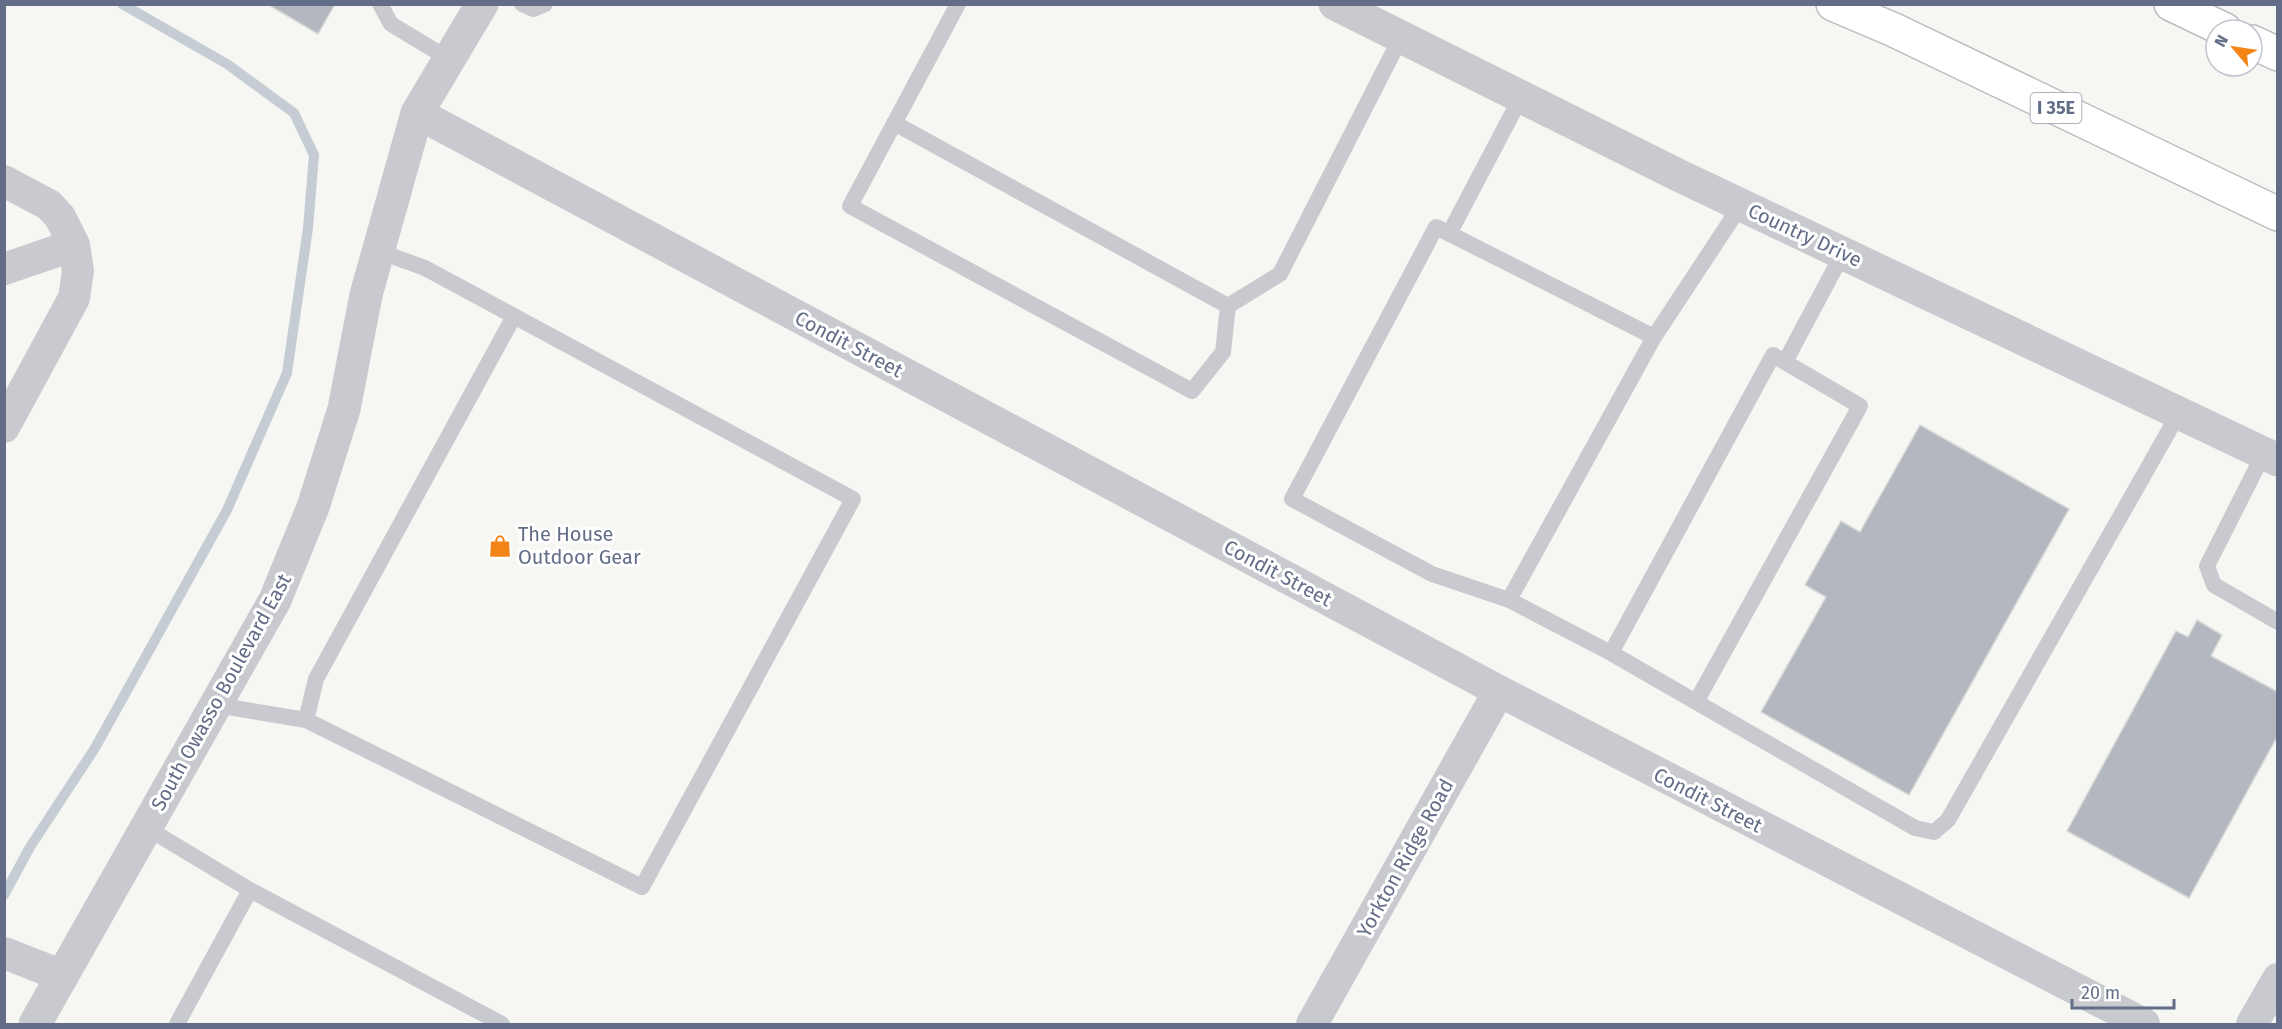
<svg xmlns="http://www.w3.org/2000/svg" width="2282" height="1029" font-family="'Fira Sans',sans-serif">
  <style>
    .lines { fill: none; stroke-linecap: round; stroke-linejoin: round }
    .stream { stroke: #c6ccd4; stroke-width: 10 }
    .building { fill: #b3b7bf; stroke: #d8d8d6; stroke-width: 1.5 }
    .motorway-casing { stroke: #babcc0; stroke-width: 36 }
    .service { stroke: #c9cacf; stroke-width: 16 }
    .minor { stroke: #c9cacf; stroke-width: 32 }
    .tertiary { stroke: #c9cacf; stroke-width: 33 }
    .motorway { stroke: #fff; stroke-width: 33 }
    .labels { text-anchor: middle; stroke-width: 6; stroke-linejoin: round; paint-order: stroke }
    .shield { fill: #fff; stroke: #9299ab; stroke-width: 1.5 }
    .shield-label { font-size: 18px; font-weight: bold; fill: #636d87 }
    .street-label { font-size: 20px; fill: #636d87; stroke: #fff }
    .poi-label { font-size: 20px; fill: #636d87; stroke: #fff; text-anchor: start }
  </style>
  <rect width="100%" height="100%" fill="#f6f7f3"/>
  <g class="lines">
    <path class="stream" d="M4,895L30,847L95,748L227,510L287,373L308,228L314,155L294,113L227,64L122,4"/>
  </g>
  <path class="building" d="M267,4H335L318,34Z
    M1920,425L2069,509L1909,795L1761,712L1826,597L1805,585L1841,521L1860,532Z
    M2197,620L2222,635L2211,656L2278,692V735L2189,898L2067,831L2176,631L2188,637Z"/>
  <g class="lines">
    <g class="motorway-casing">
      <path id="motorway" d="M1833,4L1894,30L2278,214
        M2171,4L2225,30
        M2252,42L2278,54"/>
    </g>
    <path class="service" d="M380,4L391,24L449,59
      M522,4L533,9L545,4
      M894,123L1228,306L1223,352L1192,391L850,206L958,4
      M1449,234L1521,97
      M1228,306L1280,274L1401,37
      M1785,362L1843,253
      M2264,453L2207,566L2214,585L2278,622
      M1509,600L1432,574L1292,499L1436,227L1654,337
      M1611,653L1509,600L1654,337L1741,205
      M1696,702L1860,406L1773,355L1611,653L1915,828L1934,832L1948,820L2179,413
      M216,705L306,720L642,887L853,499L425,268L378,251
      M306,720L316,679L514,316
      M147,828L250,890L177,1024
      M250,890L502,1024"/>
    <path class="minor" d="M417,113L1499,691L2144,1024
      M4,181L49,205L60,217L74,245L78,271L74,298L4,427
      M4,269L74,245
      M4,953L63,976
      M1312,1024L1499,691
      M2252,1024L2278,979"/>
    <path class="tertiary" d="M1335,4L1680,176L2278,460
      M35,1024L275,600L313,507L344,409L366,295L417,113L482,4"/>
    <use href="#motorway" class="motorway"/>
  </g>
  <defs>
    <g id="shop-bare" transform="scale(1.8)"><path d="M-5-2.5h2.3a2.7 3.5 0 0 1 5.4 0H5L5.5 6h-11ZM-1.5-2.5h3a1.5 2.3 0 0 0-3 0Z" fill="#f38416" stroke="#fff" stroke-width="2.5" paint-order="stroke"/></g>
  </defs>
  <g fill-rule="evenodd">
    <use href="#shop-bare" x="500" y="546"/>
  </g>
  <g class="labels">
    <rect class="shield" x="2030.5" y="93" width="51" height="30" rx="4.5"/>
    <g class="shield-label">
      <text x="2056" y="114">I 35E</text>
    </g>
    <g class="street-label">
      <text transform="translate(1805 235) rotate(25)" y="7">Country Drive</text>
      <text transform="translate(849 344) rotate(28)" y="7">Condit Street</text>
      <text transform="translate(1278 573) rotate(28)" y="7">Condit Street</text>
      <text transform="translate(221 692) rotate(-61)" y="7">South Owasso Boulevard East</text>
      <text transform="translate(1708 800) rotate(27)" y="7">Condit Street</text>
      <text transform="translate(1405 858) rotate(-61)" y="7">Yorkton Ridge Road</text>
    </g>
    <g class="poi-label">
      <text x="518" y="541">The House<tspan x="518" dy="23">Outdoor Gear</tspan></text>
    </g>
  </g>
  <rect width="2282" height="1029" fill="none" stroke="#636d87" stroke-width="12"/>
  <g transform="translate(2234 48) rotate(299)"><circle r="28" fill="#ffffff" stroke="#c1c5cf" stroke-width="1.5"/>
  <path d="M0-4.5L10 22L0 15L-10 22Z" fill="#f38416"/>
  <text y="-9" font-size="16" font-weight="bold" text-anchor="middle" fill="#636d87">N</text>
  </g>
  <path d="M2072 999v9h102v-9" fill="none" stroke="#636d87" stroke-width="3"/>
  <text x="2081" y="999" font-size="18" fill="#636d87" stroke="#ffffff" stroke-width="4.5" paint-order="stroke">20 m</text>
</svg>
